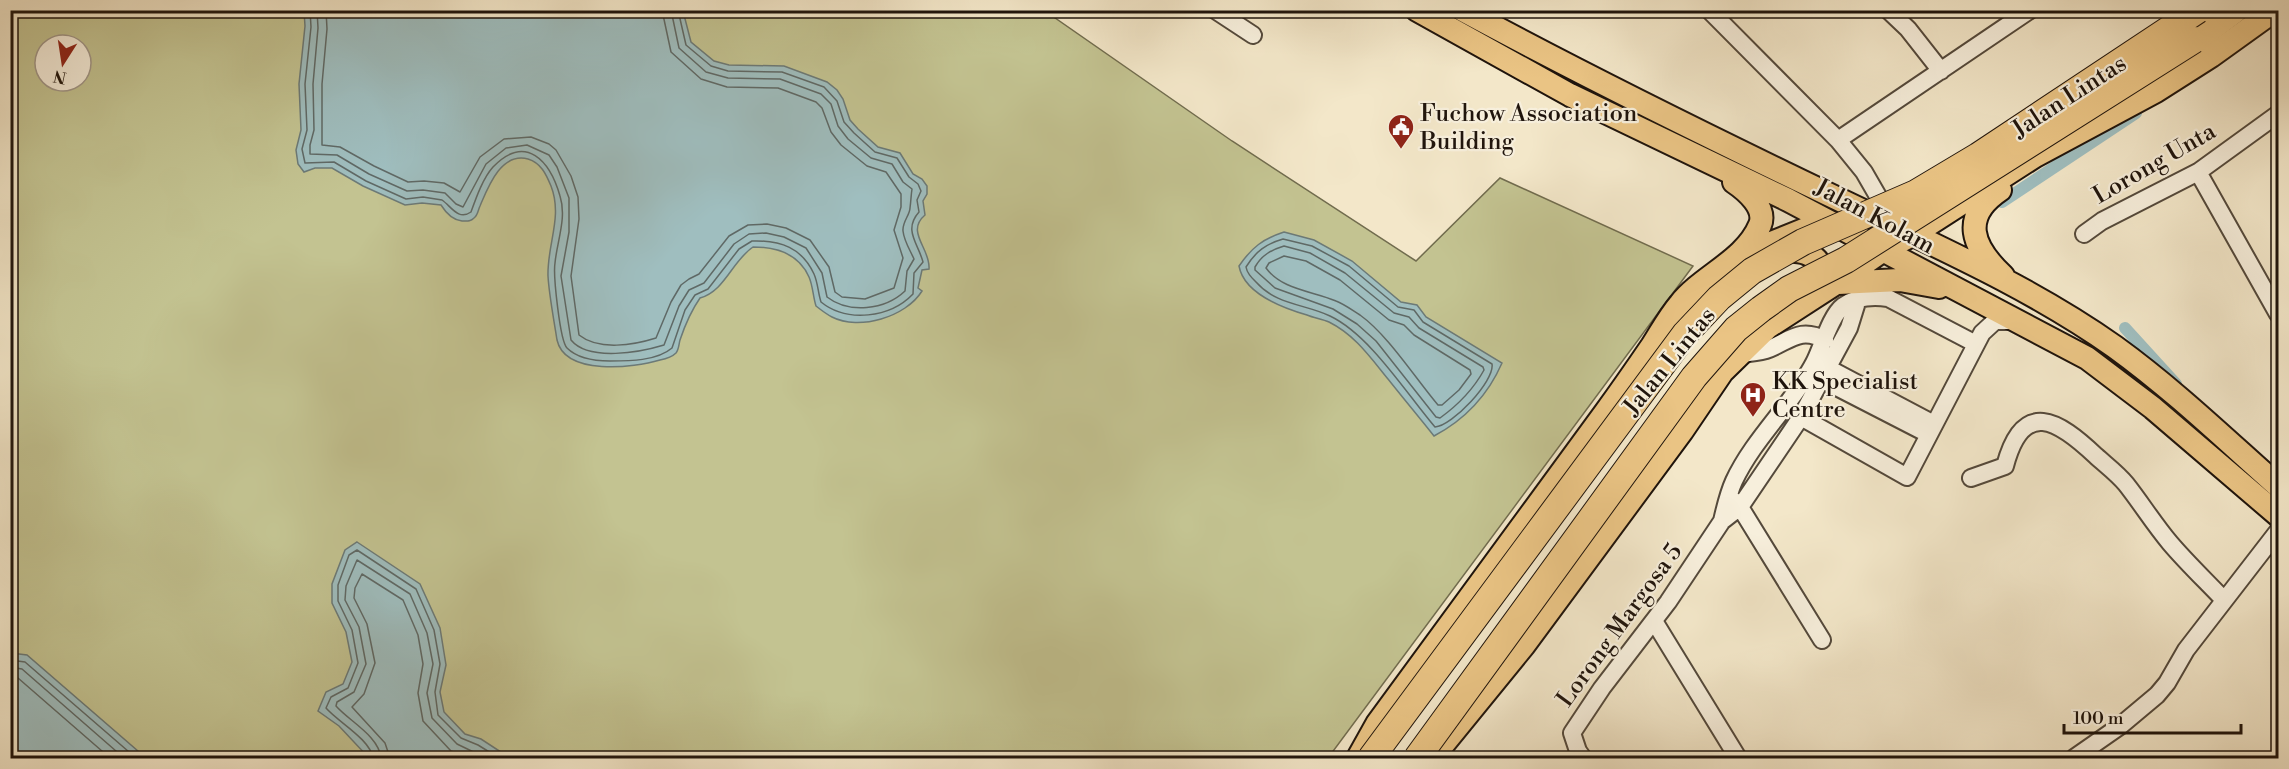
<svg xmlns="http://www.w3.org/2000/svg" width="2289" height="769" font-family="'Libre Bodoni',serif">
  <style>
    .green { fill: #c3c391; stroke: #716c4e; stroke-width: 1.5; fill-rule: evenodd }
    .water { fill: #9fbebf; stroke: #6c7a77; stroke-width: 1.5 }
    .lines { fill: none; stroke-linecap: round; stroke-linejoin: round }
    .shore { stroke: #5f6966; stroke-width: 1.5 }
    .canal { stroke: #9fbebf; stroke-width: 12 }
    .minor-casing { stroke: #54493b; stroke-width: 20 }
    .major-casing { stroke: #1f140c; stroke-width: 26 }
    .highway-casing { stroke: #1f140c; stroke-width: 28 }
    .minor { stroke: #f7efdc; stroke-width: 16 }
    .major { stroke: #eac484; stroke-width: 22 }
    .highway { stroke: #eac484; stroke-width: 26 }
    .highway-bridge-casing { stroke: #1f140c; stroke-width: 28; stroke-linecap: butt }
    .highway-bridge { stroke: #eac484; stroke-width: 26 }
    .labels { text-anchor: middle; stroke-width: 4.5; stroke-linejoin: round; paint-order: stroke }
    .street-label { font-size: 24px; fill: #1f140c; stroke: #f7efdc }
    .poi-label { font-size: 24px; fill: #1f140c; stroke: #f7efdc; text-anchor: start }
  </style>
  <rect width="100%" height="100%" fill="#f3e7c9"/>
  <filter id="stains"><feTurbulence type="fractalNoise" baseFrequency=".00333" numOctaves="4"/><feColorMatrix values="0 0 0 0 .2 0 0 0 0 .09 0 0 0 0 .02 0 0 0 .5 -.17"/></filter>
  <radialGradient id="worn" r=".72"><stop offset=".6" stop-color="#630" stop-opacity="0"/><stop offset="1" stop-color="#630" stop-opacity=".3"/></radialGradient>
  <path class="green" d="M10,11H1045L1232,141L1416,261L1500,178L1693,266L1328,758H11ZM45,45H81V81H45Z"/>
  <path class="water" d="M304,11H683L691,42L714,61L729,65L784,66L827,82L837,90L843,99L850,120L858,129L878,147L900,153L913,174L922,179L927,186V194L923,201L925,215C905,232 931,249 929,269L922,270L918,288L922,291C906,317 859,331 832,317C826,314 821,310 816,306C813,297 813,286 809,277C799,254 777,247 753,247C732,261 725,291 700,298C691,311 685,325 680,340C679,343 679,349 676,353C672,357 665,359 660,360C634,368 565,376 557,340C554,320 549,295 548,276C547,244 563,217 551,186C546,174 541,163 528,159C501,152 488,187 480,206C478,210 478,215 474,218C470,222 467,221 462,221C452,220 446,213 441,205L422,203L405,205L363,186L332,168H315L304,172L298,164L296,150L301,130L299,84L305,26Z
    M1284,232L1314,240L1352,261L1401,302L1417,305L1426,317L1502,363C1488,395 1466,419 1434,436C1419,417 1403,398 1388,379C1370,357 1355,335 1329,322C1322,319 1314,318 1307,315C1283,308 1244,294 1239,266C1252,247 1263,239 1284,232Z
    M357,542L420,584L440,628L446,665L440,692L444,712L465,734L481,739L510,758H369L339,726L318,711L326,692L343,684L352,662L346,632L332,603V584L345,550Z
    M11,653L27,655L146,758H11Z"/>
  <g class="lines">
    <path class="shore" d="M310,10L311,27L305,84L307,130L302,149L305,163L334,162L366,181L406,199L423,197L442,200C451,206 458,221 471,212C476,198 483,178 493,167C526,133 550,161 560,196C567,218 557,241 555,263C553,275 560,341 567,348C578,359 596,361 610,361C629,361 657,361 672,348L685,310L695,295L708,289L739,249L752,241C781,240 802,248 814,274C818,283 818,293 821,302C847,323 890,318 913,294L914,273L923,262C918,243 903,230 919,212L917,200L921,191L918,184L909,177L897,158L875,152L854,133L844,122L837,101L824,87L782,72L728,71L711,66L686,45L678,10
      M317,10L318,28L313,84L314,130L310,145V154L337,155L369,174L407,191L423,190L445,193L456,204L463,207L486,164L506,148L527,145L549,155L557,167L569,198V232L561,276L571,340C589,362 641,352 664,345L679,306L689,290L704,283L734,244L749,234L766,233L784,237L806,248L822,273L827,297C849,314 885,310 905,291L907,271L914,259C910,250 904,241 903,231C902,222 910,215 910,208C911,201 911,195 912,189L903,182L892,164L871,158L848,139L838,126L831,104L821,94L780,79L728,78L706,72L679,48L671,10
      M326,10L327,29L322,84V145L340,147L374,166L408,182L424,181L444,183L460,192L480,157L504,139L531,137L549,144L556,150L571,176L578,197L579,219L571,276L579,335C599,351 634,345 656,338L671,302L681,285L689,279L699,274L729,236L748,225L767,224L786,228L810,240L829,267L835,292L842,297L865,299L894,288L903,258L894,230L901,207V194L886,172L867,166L841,145L831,132L822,108L816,102L778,88L727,87L701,79L671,52L662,10
      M1283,239L1312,246L1349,266L1398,307L1414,310L1423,322L1492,364C1495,381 1452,426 1435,427C1406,393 1370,335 1330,316C1305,304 1276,305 1256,282C1251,277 1247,273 1246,267C1256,251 1266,244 1283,239Z
      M1284,246L1310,253L1345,273L1394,313L1409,317L1419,328L1483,367L1484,370C1473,390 1458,405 1440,418L1436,417L1376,341L1357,324L1333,309L1275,288L1255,270V267C1262,255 1271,250 1284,246Z
      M1284,256L1306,261L1340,280L1389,320L1404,325L1414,335L1470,370L1471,374L1459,390L1442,405H1438C1415,378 1388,335 1360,315C1352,310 1344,304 1336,301C1313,291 1282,290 1266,268L1269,263Z
      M10,660L25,662L136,758
      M10,667L22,669L124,758
      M10,676L18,678L110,758
      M373,758C370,739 338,722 326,708L331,697L348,688L358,663L352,630L338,601V585L349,555L357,550L416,589L434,630L440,664L435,692L438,715L461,738L478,745L499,758
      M381,758C379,736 349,721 336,706L337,702L354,692L366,664L359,627L345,600L346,586L357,560L410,594L427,633L433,664L427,693L432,718L457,744L486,758
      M390,758L385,743L352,707L364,694L375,663L367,624L354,598L355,588L362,574L403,600L418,635L423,664L418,693L423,721L451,751L468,758"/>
    <path class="canal" d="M2002,202L2136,113
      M2125,328L2176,384"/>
    <g class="minor-casing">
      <path id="minor" d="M1215,10L1253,35
        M1709,10L1838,140L1864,172L1879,198
        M1888,10L1908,29L1941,71
        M1838,140L2030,10
        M2198,172L2278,314
        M2084,234L2102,221L2198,172L2278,114
        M1741,354C1750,353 1758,352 1766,350C1789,342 1799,326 1825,340
        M1817,366L1828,368L1934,424
        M1817,371L1821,379L1928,434
        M1801,417L1907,477L1982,333L1995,321H2015
        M1971,478L2005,466C2023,398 2058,420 2096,456C2106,465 2118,474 2126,484C2141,503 2154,524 2170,543C2187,563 2206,581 2224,600
        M1733,500L1740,507L1822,640
        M1722,521C1725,508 1728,494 1734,481C1754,438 1792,405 1814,363C1822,348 1830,316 1843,306C1856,297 1873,296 1888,298L1976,344
        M1654,621L1738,758
        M1583,758L1578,751L1572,733L1602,688L1668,602L1722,521L1740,507L1801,417L1849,328L1858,299
        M2074,758L2120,726L2157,695L2167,683L2186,650L2278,531"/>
    </g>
    <g class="major-casing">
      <path id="major" d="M1417,10L1570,95L1788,200L2087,358L2153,408L2278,515
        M1463,10C1585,76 1709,137 1834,197C1929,243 2029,286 2115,347C2173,389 2225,439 2278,486
        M2000,190C1960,217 1972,247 2003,276
        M1779,250C1788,251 1800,250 1808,254C1822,260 1825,275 1815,286
        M1739,256L1811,227
        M1838,283L1900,280L1939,287
        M1358,758L1377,724C1453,620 1529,516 1605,413C1621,391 1637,368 1652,346C1661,332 1669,317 1680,304C1703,275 1745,261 1760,225C1767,208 1746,190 1734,182
        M1432,758L1524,645L1682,431L1722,372L1768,327L1836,283L1882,251L1912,235L2035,156L2156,91L2211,56L2275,10"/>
    </g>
    <g class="highway-casing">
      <path id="highway" d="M2194,40L2234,10"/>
    </g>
    <use href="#minor" class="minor"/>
    <use href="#major" class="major"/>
    <use href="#highway" class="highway"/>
    <g class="highway-bridge-casing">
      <path id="highway-bridge" d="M1371,758L1685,334L1719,298L1752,271L1803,242L1916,193L1978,156L2198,10
        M1417,758L1694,377L1736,329L1761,309L1789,289L1846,260L2194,40"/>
    </g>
    <use href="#highway-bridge" class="highway-bridge"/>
  </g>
  <defs>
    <g id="civic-pin" transform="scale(1.35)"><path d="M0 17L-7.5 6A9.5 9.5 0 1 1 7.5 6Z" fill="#8f2418" stroke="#f7efdc"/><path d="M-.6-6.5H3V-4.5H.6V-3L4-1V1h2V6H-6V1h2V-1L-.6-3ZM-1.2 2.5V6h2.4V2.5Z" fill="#fff"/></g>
    <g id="hospital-pin" transform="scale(1.35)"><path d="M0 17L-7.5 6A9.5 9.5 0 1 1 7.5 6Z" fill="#8f2418" stroke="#f7efdc"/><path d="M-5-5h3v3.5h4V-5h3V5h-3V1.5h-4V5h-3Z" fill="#fff"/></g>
  </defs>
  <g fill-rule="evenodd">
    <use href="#civic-pin" x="1401" y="127"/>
    <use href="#hospital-pin" x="1753" y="395"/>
  </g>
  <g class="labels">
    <g class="street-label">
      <text transform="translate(2069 96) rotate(-33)" y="8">Jalan Lintas</text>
      <text transform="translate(2154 163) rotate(-30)" y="8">Lorong Unta</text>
      <text transform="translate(1875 216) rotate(28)" y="8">Jalan Kolam</text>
      <text transform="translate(1669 361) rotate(-51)" y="8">Jalan Lintas</text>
      <text transform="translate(1619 625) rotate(-54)" y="8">Lorong Margosa 5</text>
    </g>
    <g class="poi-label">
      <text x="1420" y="121">Fuchow Association<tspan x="1420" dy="28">Building</tspan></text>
      <text x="1772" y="389">KK Specialist<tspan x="1772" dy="28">Centre</tspan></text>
    </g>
  </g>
  <rect width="2289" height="769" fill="none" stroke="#f3e7c9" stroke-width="36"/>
  <rect x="12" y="12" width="2265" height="745" fill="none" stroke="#1f140c" stroke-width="3"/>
  <rect x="18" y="18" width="2253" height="733" fill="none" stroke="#1f140c" stroke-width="1.5"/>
  <g transform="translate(63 63) rotate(192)"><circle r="28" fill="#f7efdc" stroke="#a19789" stroke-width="1.5"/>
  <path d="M0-4.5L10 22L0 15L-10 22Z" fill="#8f2418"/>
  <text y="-9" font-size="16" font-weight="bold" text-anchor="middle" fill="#1f140c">N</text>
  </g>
  <path d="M2064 724v9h177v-9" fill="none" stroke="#1f140c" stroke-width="3"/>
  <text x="2073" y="724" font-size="18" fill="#1f140c" stroke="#f7efdc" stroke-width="4.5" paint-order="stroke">100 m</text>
  <rect width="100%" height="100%" filter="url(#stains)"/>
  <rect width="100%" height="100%" fill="url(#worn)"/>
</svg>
